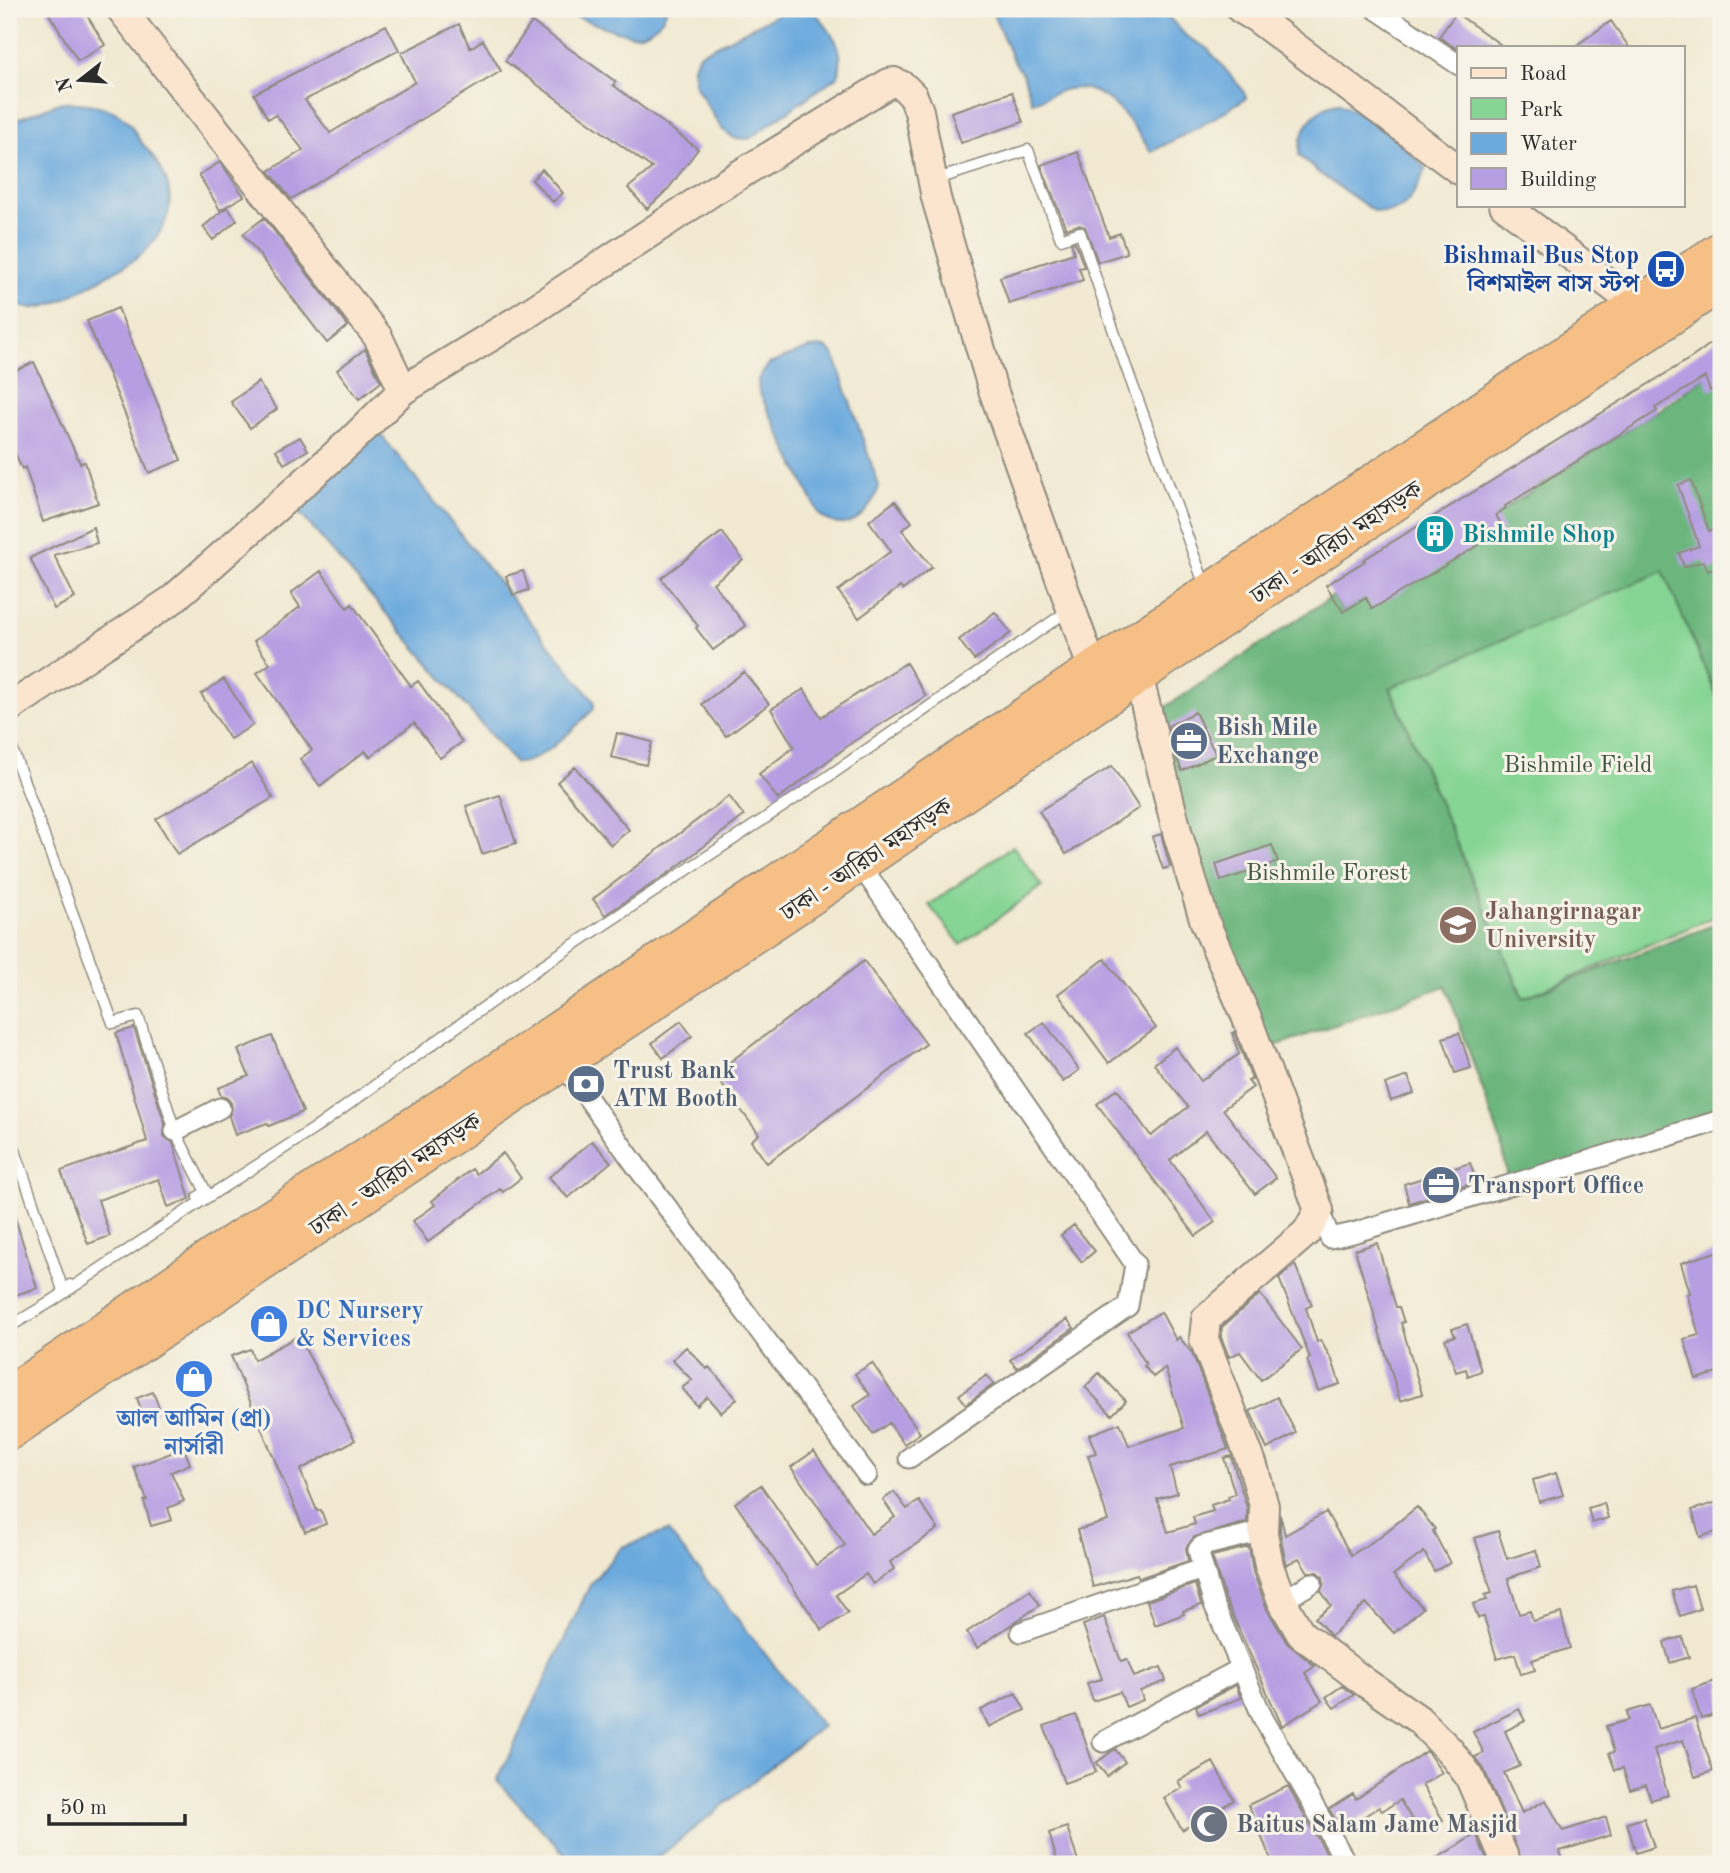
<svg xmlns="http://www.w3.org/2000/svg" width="1730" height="1873" font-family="'Old Standard TT','Noto Serif Bengali',serif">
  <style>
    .green { fill: #86d594; stroke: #588060; stroke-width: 2 }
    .forest { fill: #6cb67e; stroke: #4c7054; stroke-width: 2 }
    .water { fill: #6caade; stroke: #4c6a84; stroke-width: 2 }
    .building { fill: #b69ee2 }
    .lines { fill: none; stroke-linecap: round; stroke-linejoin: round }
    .lane-casing { stroke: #8e8a7e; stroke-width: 13 }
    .street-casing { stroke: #8e8a7e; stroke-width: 23 }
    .secondary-casing { stroke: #8e8a7e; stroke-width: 32 }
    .highway-casing { stroke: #8e8a7e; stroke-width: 40 }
    .lane { stroke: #fff; stroke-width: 10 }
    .street { stroke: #fff; stroke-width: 19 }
    .secondary { stroke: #fbe5cf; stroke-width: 28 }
    .highway { stroke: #f5bf86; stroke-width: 37 }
    .labels { text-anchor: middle; stroke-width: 6; stroke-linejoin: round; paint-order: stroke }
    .transit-label { font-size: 24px; font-weight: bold; fill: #164399; stroke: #f7f3e8; text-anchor: end }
    .culture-label { font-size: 24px; font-weight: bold; fill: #0d838f; stroke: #f7f3e8; text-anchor: start }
    .street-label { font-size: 24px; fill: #2b2b2b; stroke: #f7f3e8 }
    .service-label { font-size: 24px; font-weight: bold; fill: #4e5e75; stroke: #f7f3e8; text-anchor: start }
    .park-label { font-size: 24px; fill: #425645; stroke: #f7f3e8 }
    .education-label { font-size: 24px; font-weight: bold; fill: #785e54; stroke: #f7f3e8; text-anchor: start }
    .shop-label { font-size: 24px; font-weight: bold; fill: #366cbe; stroke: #f7f3e8; text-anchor: start }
    .worship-label { font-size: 24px; font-weight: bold; fill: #5b616d; stroke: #f7f3e8; text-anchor: start }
  </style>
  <rect width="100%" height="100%" fill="#f7f3e8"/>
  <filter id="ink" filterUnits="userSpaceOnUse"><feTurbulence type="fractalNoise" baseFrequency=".0143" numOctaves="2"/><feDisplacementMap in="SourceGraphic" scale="14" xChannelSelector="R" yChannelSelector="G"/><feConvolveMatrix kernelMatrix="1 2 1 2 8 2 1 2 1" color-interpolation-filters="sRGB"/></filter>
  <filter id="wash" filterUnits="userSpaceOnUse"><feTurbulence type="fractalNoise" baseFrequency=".00686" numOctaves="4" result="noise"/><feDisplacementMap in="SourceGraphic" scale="28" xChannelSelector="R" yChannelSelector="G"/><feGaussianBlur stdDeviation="1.57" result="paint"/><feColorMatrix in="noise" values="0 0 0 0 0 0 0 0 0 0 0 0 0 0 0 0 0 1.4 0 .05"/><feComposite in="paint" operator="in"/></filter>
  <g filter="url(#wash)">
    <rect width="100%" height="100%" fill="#f1e9d1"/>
    <path class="green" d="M1663,570L1721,706V914L1523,998L1390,687Z
      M1013,846L1042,886L961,945L929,905Z"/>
    <path class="forest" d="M1721,366V706L1663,571L1390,688L1523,998L1721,922V1120L1509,1185L1502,1145L1446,986L1272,1047L1205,922L1149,718L1333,596L1343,612L1657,411Z"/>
    <path class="water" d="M554,9H667C662,23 649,34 634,35C622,35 569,14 554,9Z
      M788,9H813C830,33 847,45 838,76L749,139L734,138L721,128L695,85L693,67L699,54Z
      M991,9H1161L1187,37L1207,48L1243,90L1246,98L1201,126L1151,152C1132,124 1108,82 1068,89C1056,91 1044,99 1032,102L1024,77L1012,58Z
      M62,102C83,103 111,104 127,121C133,127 136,136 142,143C177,182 181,215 142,254C131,264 114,271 101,279C79,291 58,306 33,308C25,309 14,304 9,298V122Z
      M1339,103C1372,118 1402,142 1426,169C1414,193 1407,218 1374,211L1316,171L1299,155C1299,130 1315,106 1339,103Z
      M825,347L834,355L879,486C870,514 846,538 819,514L759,392L758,379L769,364L809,348Z
      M373,436H382L594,701V709C575,726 541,765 515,763L297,510L295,500Z
      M668,1531L822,1726L650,1864H577L572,1862L497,1781L591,1583L622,1547Z"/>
    <g id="blocks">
      <path class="building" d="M46,9H83L105,45L78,61Z
        M1456,13L1504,47H1459V50L1439,37Z
        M1611,21L1629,47H1574Z
        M532,22L616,82L613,85L698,149L668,189L647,209L628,188L652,168L505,61Z
        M459,24L470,48L483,40L501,71L291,199L269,171L303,150L276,115L268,119L254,94L386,25L399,50L305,100L330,133L415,82L401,53Z
        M1012,92L1023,122L961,143L951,112Z
        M1078,152L1109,237L1120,233L1127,253L1098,262L1085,227L1078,225L1066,229L1041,165Z
        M220,162L244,196L220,210L199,175Z
        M542,169L563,193L553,202L532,180Z
        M227,207L237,220L213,240L203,227Z
        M264,218L348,326L327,343L243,234Z
        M1075,242L1084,267L1079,268L1083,280L1009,304L1000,277L1074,253L1071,243Z
        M118,308L181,460L149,473L87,321Z
        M1721,336V386L1710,391L1705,377L1655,408L1657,411L1505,506L1506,508L1496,515L1504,530L1372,609L1366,598L1343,612L1326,585L1365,561L1363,560L1694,356Z
        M365,349L381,382L359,399L337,370Z
        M34,362L80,463L85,462L98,503L43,522L25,467L22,469L9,439V374Z
        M258,382L277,409L250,428L231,402Z
        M300,437L308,450L284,464L276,450Z
        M1691,480L1709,531L1721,527V566L1708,571L1704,561L1684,567L1679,553L1699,546L1678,485Z
        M895,501L912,522L902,530L932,567L903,590L900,587L859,618L838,591L891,551L869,521Z
        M93,527L97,543L54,555L75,598L54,609L30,558Z
        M722,532L743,560L713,583L746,626L713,650L696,628L698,626L661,578Z
        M321,571L347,608L352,604L411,686L418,681L462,742L440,758L414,723L370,757L365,751L320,786L300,759L312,750L257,673L270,664L254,641L300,607L291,593Z
        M523,571L529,590L513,595L506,576Z
        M995,612L1011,633L974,660L959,640Z
        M906,663L926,696L854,741L778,799L759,774L794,747L771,709L804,689L821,717Z
        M744,672L769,704L726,736L702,704Z
        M224,679L253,725L230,739L201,694Z
        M1195,712L1216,755L1182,771L1175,753L1168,726Z
        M617,733L652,742L646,765L611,757Z
        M252,763L273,798L177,854L156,819Z
        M1112,766L1139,808L1066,854L1039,811Z
        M575,767L629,830L611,845L557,782Z
        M500,795L516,843L482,854L466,806Z
        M729,796L744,816L670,872L605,915L593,899Z
        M1161,834L1170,867L1163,869L1152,837Z
        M1272,845L1278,862L1221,881L1216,864Z
        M1105,959L1156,1028L1109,1063L1058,994Z
        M864,961L926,1044L767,1163L751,1141L759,1134L714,1074Z
        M681,1021L692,1036L663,1058L652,1043Z
        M1044,1022L1079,1070L1063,1082L1028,1033Z
        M134,1028L165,1124L164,1136L173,1143L190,1199L168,1207L159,1179L98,1200L110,1236L88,1244L61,1171L147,1141L116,1033Z
        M1234,1032L1252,1079L1248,1081L1253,1087L1223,1109L1276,1178L1255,1194L1206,1131L1170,1160L1215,1222L1196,1236L1097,1104L1117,1089L1151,1136L1188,1107L1154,1064L1175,1047L1201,1081L1239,1054L1232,1033Z
        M1459,1033L1471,1068L1455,1073L1443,1038Z
        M272,1036L303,1112L269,1126L267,1123L235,1135L229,1116L232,1109L231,1103L227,1098L221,1096L218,1088L249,1076L238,1050Z
        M1408,1076L1414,1093L1391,1101L1385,1084Z
        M592,1141L611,1162L568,1198L549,1177Z
        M503,1153L521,1178L503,1192L500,1189L428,1242L413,1221L435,1205L432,1201L455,1182L472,1169L476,1174Z
        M1470,1163L1477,1182L1409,1203L1404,1184Z
        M9,1208H12L37,1288L9,1297Z
        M1074,1225L1095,1251L1082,1262L1061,1235Z
        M1377,1243L1396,1307H1399L1404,1322L1401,1323L1422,1394L1400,1401L1355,1250Z
        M1716,1252L1721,1270V1372L1696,1379L1684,1339L1699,1335L1687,1294L1690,1293L1681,1263Z
        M1295,1265L1312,1305L1306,1308L1317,1342L1320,1340L1332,1360L1340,1384L1318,1391L1307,1360L1310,1358L1279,1278Z
        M1260,1294L1302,1349L1261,1380L1240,1352L1229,1357L1221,1337L1222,1327Z
        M1161,1312L1176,1340L1179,1337L1192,1353L1228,1449L1170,1467L1177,1493L1157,1499L1168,1532L1195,1524L1193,1517L1213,1511L1211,1505L1229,1499L1228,1496L1235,1494L1224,1458L1231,1456L1247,1508V1522L1194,1537L1186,1548L1188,1561L1139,1578L1137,1574L1093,1587L1077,1530L1108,1521L1088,1455L1096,1453L1089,1435L1120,1423L1129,1446L1184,1428L1165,1368L1153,1377L1144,1366L1146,1364L1127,1332Z
        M1067,1319L1074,1328L1017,1368L1010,1360Z
        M1467,1324L1481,1371L1468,1376L1466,1369L1456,1372L1445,1339L1455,1336L1452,1329Z
        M298,1336L355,1440L300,1470L317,1511L321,1510L326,1524L305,1532L231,1356L250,1349L254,1360Z
        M686,1347L707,1369L709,1367L737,1399L721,1413L707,1397L697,1406L682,1388L692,1380L672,1360Z
        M872,1363L920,1433L904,1444L889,1423L873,1434L854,1406L870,1395L855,1374Z
        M1099,1373L1126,1401L1112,1415L1085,1387Z
        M987,1375L994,1384L966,1404L959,1395Z
        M153,1392L160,1410L144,1417L137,1398Z
        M1277,1397L1296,1433L1267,1449L1250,1411Z
        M184,1448L190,1464L171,1472L184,1501L168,1508L172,1520L151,1526L144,1501L147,1500L134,1467Z
        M814,1451L871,1534L895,1517L883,1500L894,1492L907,1509L919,1501L938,1529L890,1562L894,1569L873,1584L866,1574L836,1595L848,1613L822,1630L735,1503L761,1485L816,1565L845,1545L791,1467Z
        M1556,1473L1563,1495L1539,1502L1533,1480Z
        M1721,1501V1530L1700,1537L1692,1510Z
        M1604,1503L1608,1518L1592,1523L1588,1508Z
        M1417,1507L1435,1529L1433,1531L1450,1563L1434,1571L1424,1552L1393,1575L1423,1608L1394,1633L1366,1603L1331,1636L1315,1618L1331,1606L1321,1591L1324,1583L1323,1577L1317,1572H1308L1299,1558L1286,1565L1280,1532V1514L1285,1535L1326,1512L1351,1555L1378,1538Z
        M1498,1531L1507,1559L1536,1550L1541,1567L1508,1578L1519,1614L1530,1611L1533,1621L1561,1613L1570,1648L1532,1660L1535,1670L1521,1674L1515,1654L1497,1659L1484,1617L1478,1618L1473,1604L1487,1600L1485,1595L1492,1593L1475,1538Z
        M1249,1547L1253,1572L1267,1609L1287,1643L1315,1666L1305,1673L1322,1701L1282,1726L1225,1598L1212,1556Z
        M1195,1584L1201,1605L1183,1611L1184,1614L1155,1625L1147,1601Z
        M1693,1585L1700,1609L1680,1616L1672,1591Z
        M1030,1590L1040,1605L977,1648L967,1632Z
        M1104,1617L1121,1661L1127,1659L1134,1677L1161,1667L1166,1681L1140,1691L1143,1700L1126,1707L1120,1692L1093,1701L1087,1683L1102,1679L1083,1625Z
        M1682,1637L1689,1657L1670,1663L1664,1642Z
        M1721,1679V1713L1701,1719L1692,1689Z
        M1236,1685L1241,1698L1199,1714L1196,1706Z
        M1342,1686L1354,1695L1334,1708L1326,1697Z
        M1016,1693L1025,1710L989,1727L981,1710Z
        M1650,1705L1658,1729L1695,1718L1713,1771L1695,1777L1683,1740L1654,1749L1668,1795L1651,1800L1646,1785L1630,1790L1623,1768L1615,1770L1609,1753L1614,1752L1606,1726L1629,1720L1627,1712Z
        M1519,1709L1525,1721L1505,1731L1520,1766L1504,1773L1522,1813L1546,1800L1563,1831L1606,1817L1611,1835L1560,1851L1564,1864H1523L1484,1769L1475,1757L1484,1753L1473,1732Z
        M1076,1715L1096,1772L1064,1783L1044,1726Z
        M1115,1749L1125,1762L1107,1776L1096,1763Z
        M1427,1751L1442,1773L1422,1785L1443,1820L1421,1834L1400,1800L1382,1811L1379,1807L1342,1830L1329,1809L1353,1794L1356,1799Z
        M1213,1762L1234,1800L1182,1830L1164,1798L1182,1788L1178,1781Z
        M1288,1786L1308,1822L1333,1864H1273L1248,1805Z
        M1644,1818L1654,1847L1636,1853L1627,1823Z
        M1067,1827L1079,1864H1058L1049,1833Z
        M1476,1834L1489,1864H1428Z"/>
    </g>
  </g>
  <g filter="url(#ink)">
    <use href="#blocks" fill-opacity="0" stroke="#8e8a7e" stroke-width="2"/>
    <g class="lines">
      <g class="lane-casing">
        <path id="lane" d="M934,180L1028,150L1061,239L1080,232L1125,364L1205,586
          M9,741L113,1023L138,1016L175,1131L206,1192L198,1197
          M9,1133L63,1290L70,1285
          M9,1327L49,1303L203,1200L317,1127L540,967L826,778L1069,610"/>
      </g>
      <g class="street-casing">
        <path id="street" d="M1376,9L1459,65
          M859,863L1135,1264L1128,1306L909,1458
          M562,1062L637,1167L867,1475
          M175,1131L220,1108
          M1319,1210L1330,1238L1353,1233L1721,1120
          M1263,1531L1202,1546L1198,1550L1213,1602L1263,1718L1347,1864
          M1282,1601L1312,1583
          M1021,1632L1202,1569
          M1103,1742L1242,1668"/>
      </g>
      <g class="secondary-casing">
        <path id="secondary" d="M1241,9L1255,17L1459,170
          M1504,205L1637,305
          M403,390L518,320L713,191L889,83L894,82L903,86L913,96L919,111L936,198L992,387L1093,670
          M1138,675L1178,835L1205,922L1246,1016L1319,1210L1307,1232L1206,1319L1204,1339L1253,1466L1264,1506L1263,1533L1269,1566L1282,1601L1301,1634L1366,1683L1418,1719L1449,1750L1469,1776L1507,1864
          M9,708L172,600L352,440L403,390L378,337L121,9"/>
      </g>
      <g class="highway-casing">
        <path id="highway" d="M9,1395L238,1240L498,1071L968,754L1721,250
          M9,1431L796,906L1721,282"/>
      </g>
      <use href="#lane" class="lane"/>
      <use href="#street" class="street"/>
      <use href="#secondary" class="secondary"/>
      <use href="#highway" class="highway"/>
    </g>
  </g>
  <defs>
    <g id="bus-disc" transform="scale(2.0125)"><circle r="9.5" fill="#1a4fb4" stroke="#f7f3e8"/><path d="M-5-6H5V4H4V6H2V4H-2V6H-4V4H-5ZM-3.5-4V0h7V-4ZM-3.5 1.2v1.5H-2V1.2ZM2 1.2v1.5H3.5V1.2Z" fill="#fff"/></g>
    <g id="building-disc" transform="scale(2.0125)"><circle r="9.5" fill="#0f9aa8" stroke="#f7f3e8"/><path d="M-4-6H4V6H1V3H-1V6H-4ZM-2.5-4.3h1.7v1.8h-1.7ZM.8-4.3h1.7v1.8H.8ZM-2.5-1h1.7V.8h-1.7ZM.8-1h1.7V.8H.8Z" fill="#fff"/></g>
    <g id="office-disc" transform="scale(2.0125)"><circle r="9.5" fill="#5c6f8a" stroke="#f7f3e8"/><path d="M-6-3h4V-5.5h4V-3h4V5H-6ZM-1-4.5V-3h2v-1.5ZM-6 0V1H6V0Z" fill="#fff"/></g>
    <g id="university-disc" transform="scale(2.0125)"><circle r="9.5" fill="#8d6e63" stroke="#f7f3e8"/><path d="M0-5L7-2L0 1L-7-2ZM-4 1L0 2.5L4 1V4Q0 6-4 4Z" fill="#fff"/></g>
    <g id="bank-disc" transform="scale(2.0125)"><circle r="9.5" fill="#5c6f8a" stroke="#f7f3e8"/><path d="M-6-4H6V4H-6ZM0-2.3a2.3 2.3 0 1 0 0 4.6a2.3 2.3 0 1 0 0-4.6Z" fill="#fff"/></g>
    <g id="shop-disc" transform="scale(2.0125)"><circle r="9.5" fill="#3f7fe0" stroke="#f7f3e8"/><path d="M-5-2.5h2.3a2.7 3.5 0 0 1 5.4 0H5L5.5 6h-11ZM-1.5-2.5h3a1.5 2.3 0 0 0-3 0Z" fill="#fff"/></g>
    <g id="mosque-disc" transform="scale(2.0125)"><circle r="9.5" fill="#6b7280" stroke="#f7f3e8"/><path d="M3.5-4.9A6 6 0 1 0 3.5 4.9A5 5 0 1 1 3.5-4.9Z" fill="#fff"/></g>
  </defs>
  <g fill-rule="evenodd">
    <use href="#bus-disc" x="1666" y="269"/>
    <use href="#building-disc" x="1435" y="534"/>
    <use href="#office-disc" x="1189" y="741"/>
    <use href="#university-disc" x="1458" y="925"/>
    <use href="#bank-disc" x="586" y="1084"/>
    <use href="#office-disc" x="1441" y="1185"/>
    <use href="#shop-disc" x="269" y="1324"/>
    <use href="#shop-disc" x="194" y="1379"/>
    <use href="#mosque-disc" x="1209" y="1824"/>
  </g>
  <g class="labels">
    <g class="transit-label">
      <text x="1639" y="263">Bishmail Bus Stop<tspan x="1639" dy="28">বিশমাইল বাস স্টপ</tspan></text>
    </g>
    <g class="culture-label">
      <text x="1462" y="542">Bishmile Shop</text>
    </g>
    <g class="street-label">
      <text transform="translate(1336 542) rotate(-34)" y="8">ঢাকা - আরিচা মহাসড়ক</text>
      <text transform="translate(866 859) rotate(-34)" y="8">ঢাকা - আরিচা মহাসড়ক</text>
      <text transform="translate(395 1174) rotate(-34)" y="8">ঢাকা - আরিচা মহাসড়ক</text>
    </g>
    <g class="service-label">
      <text x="1216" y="735">Bish Mile<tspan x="1216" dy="28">Exchange</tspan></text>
      <text x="613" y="1078">Trust Bank<tspan x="613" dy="28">ATM Booth</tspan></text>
      <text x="1468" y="1193">Transport Office</text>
    </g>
    <g class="park-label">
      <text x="1578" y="772">Bishmile Field</text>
      <text x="1327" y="880">Bishmile Forest</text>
    </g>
    <g class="education-label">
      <text x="1485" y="919">Jahangirnagar<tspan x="1485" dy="28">University</tspan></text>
    </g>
    <g class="shop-label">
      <text x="296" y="1318">DC Nursery<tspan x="296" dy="28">&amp; Services</tspan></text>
      <text x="194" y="1426" text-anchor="middle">আল আমিন (প্রা)<tspan x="194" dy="28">নার্সারী</tspan></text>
    </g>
    <g class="worship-label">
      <text x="1236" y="1832">Baitus Salam Jame Masjid</text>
    </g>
  </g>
  <rect width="1730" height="1873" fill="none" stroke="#f7f3e8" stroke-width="35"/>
  <rect x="1457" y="46" width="228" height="161" fill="#f7f3e8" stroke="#a5a39c" stroke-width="2"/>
  <rect x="1471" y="68" width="35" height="10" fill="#fbe5cf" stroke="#a5a39c" stroke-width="2"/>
  <text x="1520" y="80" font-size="21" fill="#2b2b2b">Road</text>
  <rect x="1471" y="98" width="35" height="21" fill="#86d594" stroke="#a5a39c" stroke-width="2"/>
  <text x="1520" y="116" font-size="21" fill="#2b2b2b">Park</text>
  <rect x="1471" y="133" width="35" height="21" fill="#6caade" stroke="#a5a39c" stroke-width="2"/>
  <text x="1520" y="150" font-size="21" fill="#2b2b2b">Water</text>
  <rect x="1471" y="168" width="35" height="21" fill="#b69ee2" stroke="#a5a39c" stroke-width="2"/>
  <text x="1520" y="186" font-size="21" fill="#2b2b2b">Building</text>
  <g transform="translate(80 80) rotate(253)" stroke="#f7f3e8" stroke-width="5" paint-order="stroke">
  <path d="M0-5L12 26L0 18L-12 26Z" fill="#2b2b2b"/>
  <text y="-10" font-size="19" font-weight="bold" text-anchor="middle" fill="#2b2b2b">N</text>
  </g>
  <path d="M49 1814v10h136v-10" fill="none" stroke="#2b2b2b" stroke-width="3.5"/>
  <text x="60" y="1814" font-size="21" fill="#2b2b2b" stroke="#f7f3e8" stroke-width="5" paint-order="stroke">50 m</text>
</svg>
